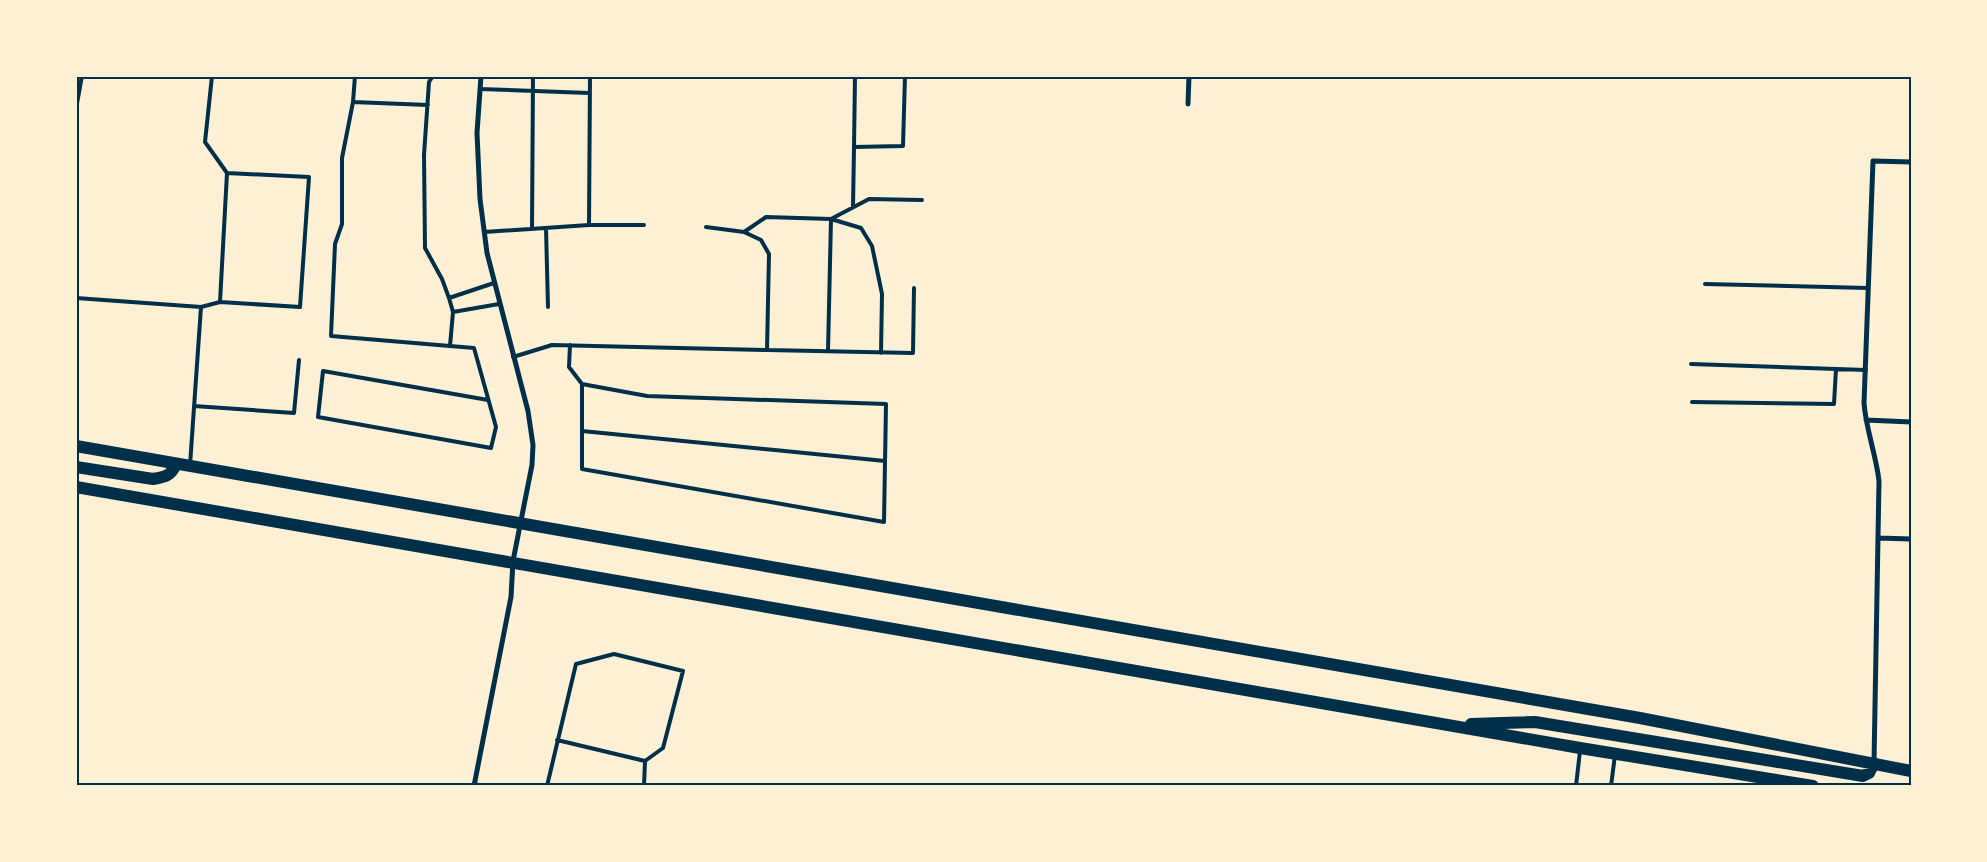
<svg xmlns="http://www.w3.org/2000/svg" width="1987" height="862" font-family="'Golos Text',sans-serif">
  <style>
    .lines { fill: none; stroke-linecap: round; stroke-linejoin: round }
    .service { stroke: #003049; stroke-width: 4 }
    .minor { stroke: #003049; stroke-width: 5 }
    .primary { stroke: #003049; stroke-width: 12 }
    .neatline { fill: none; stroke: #003049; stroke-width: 2 }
  </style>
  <rect width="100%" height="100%" fill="#fdf0d5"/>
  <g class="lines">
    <path class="service" d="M212,76L205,142L227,173L220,302L300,307L309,177L227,173
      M355,76L353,102L342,158V224L335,244L331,336L450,346L453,312
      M433,76L429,82L424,155L425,248L442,279L449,298
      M480,89L589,93
      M353,102L428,105
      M76,109L82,76
      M854,147L855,76
      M853,207L854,147L903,146L905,76
      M831,219L869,199L922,200
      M589,225L590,76
      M546,228L548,307
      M532,229L533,76
      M484,232L589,225H644
      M744,232L766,217L831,219L861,228L872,246L882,294L881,353
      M494,283L449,298L453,312L499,304
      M1705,284L1868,288
      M76,298L201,307L190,465
      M201,307L220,302
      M570,345L569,367L582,384V469L884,522L886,404L647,396L582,384
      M450,346L474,348L496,427L491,448L318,417L323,371L488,400
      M767,350L913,353L914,288
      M828,351L831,219
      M513,357L552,345L767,350L769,254L761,240L744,232L706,227
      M1691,364L1866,370
      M1692,402L1834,404L1836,369
      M194,406L294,413L299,360
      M582,431L885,461
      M475,784L481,786
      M547,786L576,664L614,654L683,671L663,748L645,761L557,740
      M644,786L645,761
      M1576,786L1580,751
      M1611,786L1615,755"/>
    <path class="minor" d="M1188,104L1189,76
      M1866,420L1911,422
      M1878,538L1911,539
      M1874,763L1879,481C1876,454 1866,430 1864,403L1873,161L1911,162
      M474,786L511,597L513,561L532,465L533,445L528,411L487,253L480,199L477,133L481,76"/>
    <path class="primary" d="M76,446L1640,718L1911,771
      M76,467L153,479C165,477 171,476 176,464
      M76,487L1580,748L1813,786
      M1471,724L1535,722L1863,776L1869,773L1874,763"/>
  </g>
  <rect width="1987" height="862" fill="none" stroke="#fdf0d5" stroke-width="155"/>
  <rect x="78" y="78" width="1832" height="706" class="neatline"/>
</svg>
